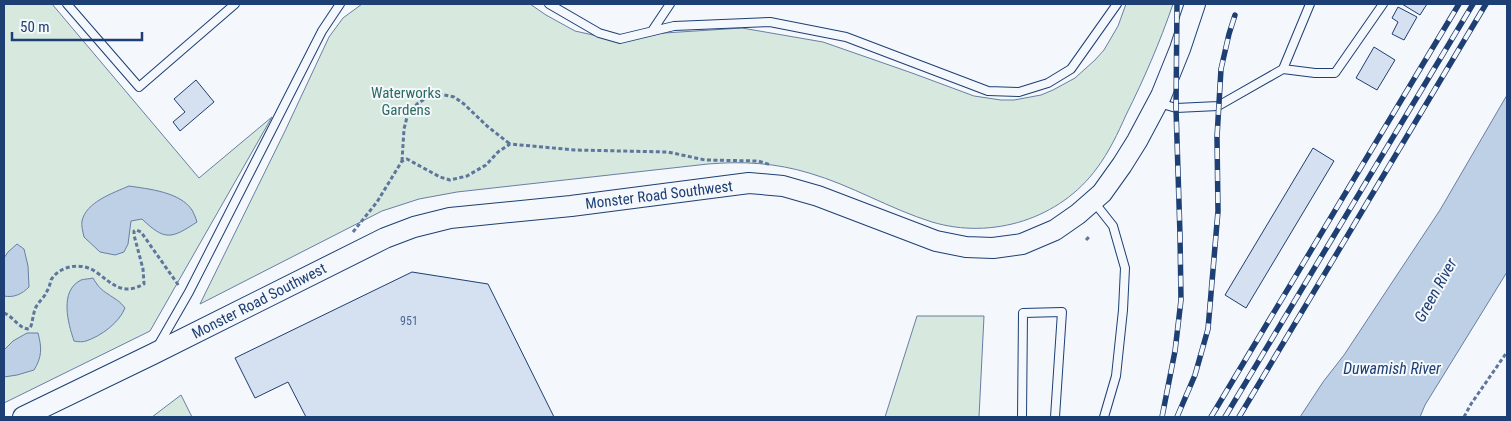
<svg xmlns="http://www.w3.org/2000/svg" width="1511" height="421" font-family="'Roboto Condensed',sans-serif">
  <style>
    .green { fill: #d7e8df; stroke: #687fa3 }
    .water { fill: #bed0e5; stroke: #687fa3 }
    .building { fill: #d5e0f0; stroke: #1d3f73 }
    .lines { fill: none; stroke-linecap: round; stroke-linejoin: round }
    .service-casing { stroke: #1d3f73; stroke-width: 10 }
    .tertiary-casing { stroke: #1d3f73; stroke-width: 22 }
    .path { stroke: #5e769c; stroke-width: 3; stroke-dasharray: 4 2.5; stroke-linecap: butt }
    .service { stroke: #f4f7fb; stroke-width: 8 }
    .tertiary { stroke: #f4f7fb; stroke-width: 20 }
    .rail-casing { stroke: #1d3f73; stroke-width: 5.5 }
    .rail { stroke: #f4f7fb; stroke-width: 4; stroke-dasharray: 11; stroke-linecap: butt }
    .labels { text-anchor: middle; stroke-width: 4; stroke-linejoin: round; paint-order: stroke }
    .number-label { font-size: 12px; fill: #4b6792 }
    .park-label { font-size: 15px; fill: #2c6c60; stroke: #f4f7fb }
    .street-label { font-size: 15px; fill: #1d3f73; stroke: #f4f7fb }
    .water-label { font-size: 16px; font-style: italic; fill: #1d3f73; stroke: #f4f7fb }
  </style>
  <rect width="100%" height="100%" fill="#f4f7fb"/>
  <path class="green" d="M4,4H52L199,178L272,117L150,331L4,403Z
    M362,4H530L546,15L575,31L602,37L742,28L823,42L912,73L974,96L1001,100H1014L1041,95L1053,90L1075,78L1095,60L1104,50L1118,26L1126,4H1173C1160,42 1144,79 1126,115C1118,133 1109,152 1097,168C1060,219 992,240 932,222C890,209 851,185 809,173C776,163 743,161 708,164L457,192L419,199L382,211L200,304L285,131L329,37L343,18Z
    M917,316H984L979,417H885Z
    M181,395L192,417H152Z"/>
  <path class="water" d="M1507,95V272L1425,405L1420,417H1300L1323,382L1344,355L1440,210Z
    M129,186C149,189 180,192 192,210C194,214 196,218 197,222C171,239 165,241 142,219L131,221L128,244L124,252L115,255L100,252L84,237C83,232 81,225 82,221C86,202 113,193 129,186Z
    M17,244L24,249L28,266L29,287C22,294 14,298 4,296V258L8,252Z
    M93,278C97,285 101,290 108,294C115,299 120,301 125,308C119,323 101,336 86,341C83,342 78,342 74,341C68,323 59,291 81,280C84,279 89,279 93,278Z
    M27,333H38C42,348 42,357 34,370L17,375L4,377V350L13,341Z"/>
  <path class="building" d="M1402,4H1427L1420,15Z
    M1398,7L1417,17L1404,40L1392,34L1398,22L1392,18Z
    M1374,47L1395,60L1377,90L1356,78Z
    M196,80L214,102L180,131L173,122L185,112L174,99Z
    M1313,148L1334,161L1246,308L1225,295Z
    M412,272L488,284L554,417H306L288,382L255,398L235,358Z"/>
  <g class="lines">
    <g class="service-casing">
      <path id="service" d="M67,4L139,87L235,4
        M549,4L599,33L620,39L674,26L770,22L846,37L988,91L1019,92L1048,83L1071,69L1117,4
        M652,31L670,4
        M1283,69L1315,73H1335L1383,4
        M1159,103L1176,108L1218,106L1283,69L1310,4
        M1094,202L1113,226L1125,268L1123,310L1116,376L1104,417
        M158,346L189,292L322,31L340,4
        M1022,417L1023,313L1062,312L1055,417"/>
    </g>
    <g class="tertiary-casing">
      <path id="tertiary" d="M23,417L153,354L385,238L414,227L450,218L571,206L749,183L783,186L818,196L936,241L966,247L993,248L1022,244L1055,230L1078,214L1102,193L1122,165L1137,141L1161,96L1180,49L1195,4"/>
    </g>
    <path class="path" d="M402,161L404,129L407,117L417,104L431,95L440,94L454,97L464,104L487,126L510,144
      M353,232L377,202L402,161L407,159L440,177L450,180L467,176L486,165L498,152L510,144L575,150L668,152L705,160L758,161L771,165
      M1086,240L1089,237
      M4,313C14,317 19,329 29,329L31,326C33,320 33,313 36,307C39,301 45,297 47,291C49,288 50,284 51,280C60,265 82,262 96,272C113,284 122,296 144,284L143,269L134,235V231L136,230L141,232L179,286
      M1464,417L1471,404L1507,352"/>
    <use href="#service" class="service"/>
    <use href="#tertiary" class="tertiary"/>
    <g class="rail-casing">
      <path id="rail" d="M1162,417L1175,351L1181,300L1180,235L1176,108L1177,4
        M1177,417L1195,375L1208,329L1218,211L1217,137L1221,69L1229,34L1235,15
        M1211,417L1459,4
        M1225,417L1473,4
        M1239,417L1486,4"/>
    </g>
    <use href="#rail" class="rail"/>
  </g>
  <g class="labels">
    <g class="number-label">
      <text x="409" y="325">951</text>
    </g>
    <g class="park-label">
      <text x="406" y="98">Waterworks<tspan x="406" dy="17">Gardens</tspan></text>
    </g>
    <g class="street-label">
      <text transform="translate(659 195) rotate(-7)" y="5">Monster Road Southwest</text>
      <text transform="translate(259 301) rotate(-27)" y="5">Monster Road Southwest</text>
    </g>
    <g class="water-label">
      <text transform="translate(1435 290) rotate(-61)" y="6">Green River</text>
      <text x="1392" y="374">Duwamish River</text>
    </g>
  </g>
  <rect width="1511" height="421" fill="none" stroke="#1d3f73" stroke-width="10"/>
  <path d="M12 32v8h130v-8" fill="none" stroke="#1d3f73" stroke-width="2.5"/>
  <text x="20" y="32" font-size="15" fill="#1d3f73" stroke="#f4f7fb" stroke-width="4" paint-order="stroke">50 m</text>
</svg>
